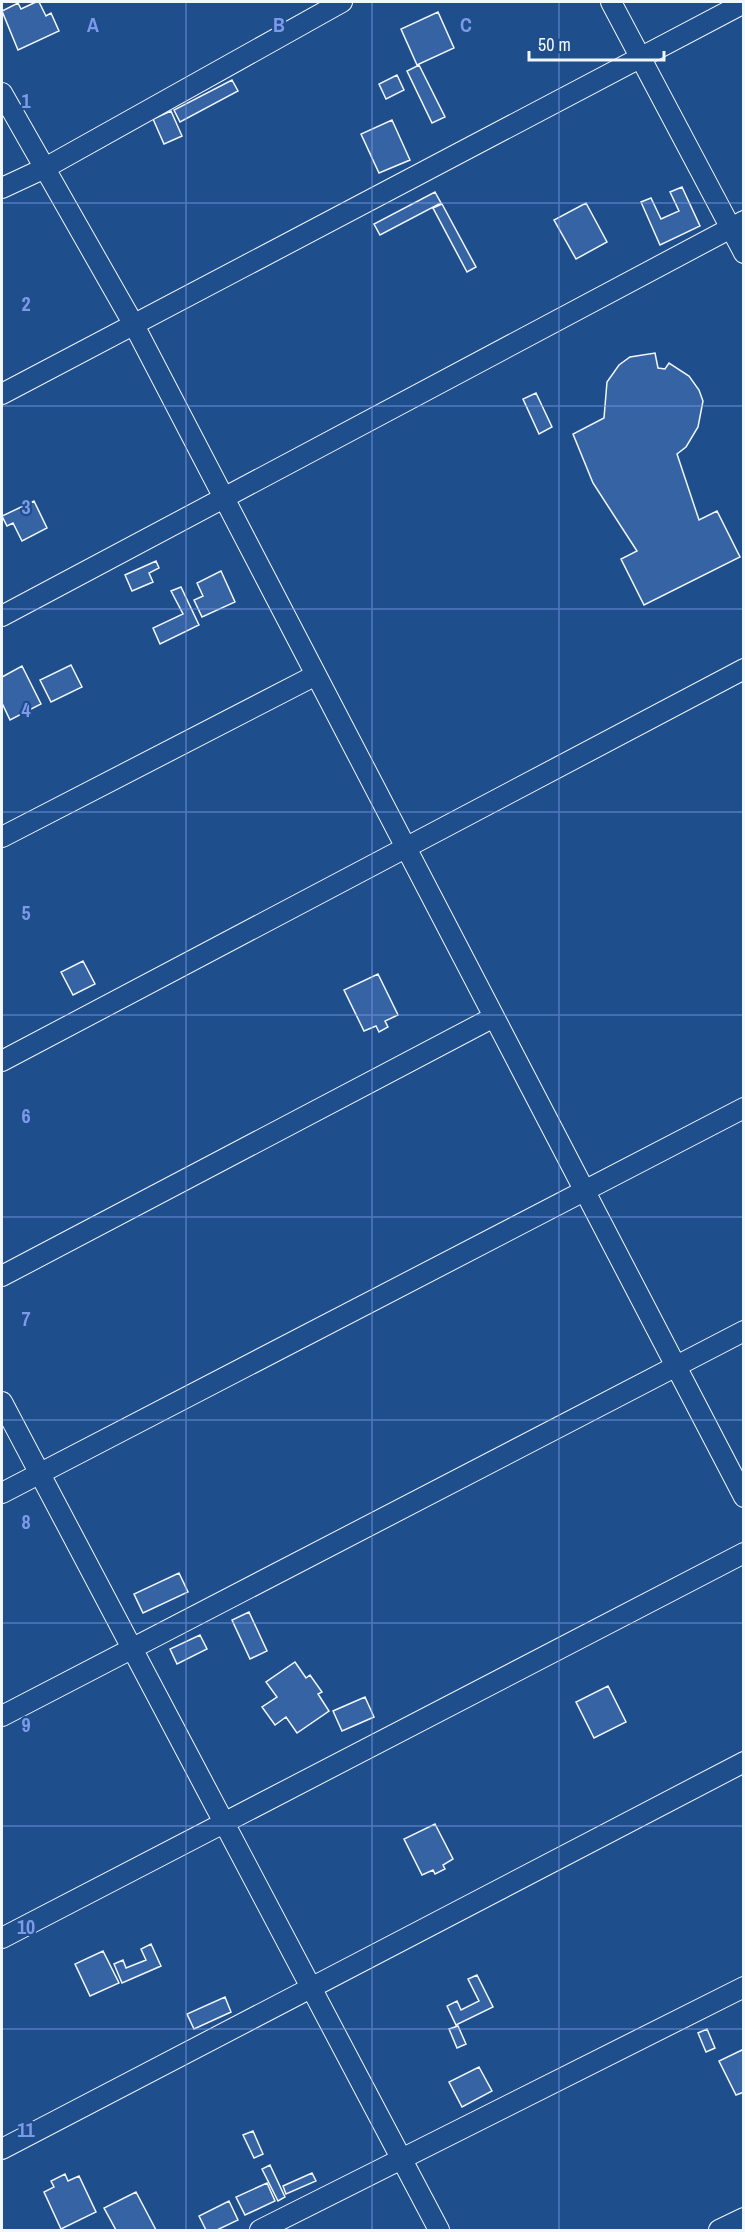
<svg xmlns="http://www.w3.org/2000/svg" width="745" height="2232" font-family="'Archivo Narrow',sans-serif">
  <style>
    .building { fill: #3563a3; stroke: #f2f6ff; stroke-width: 1.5 }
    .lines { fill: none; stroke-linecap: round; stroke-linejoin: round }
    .minor-casing { stroke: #f2f6ff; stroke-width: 22 }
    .minor { stroke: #1f4e8c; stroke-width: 20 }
    .grid { fill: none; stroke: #7d9aea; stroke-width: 1.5; stroke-opacity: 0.55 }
    .grid-label { font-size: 20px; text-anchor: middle; font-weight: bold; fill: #7d9aea; stroke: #1f4e8c; stroke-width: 4.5; stroke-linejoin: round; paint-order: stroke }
  </style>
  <rect width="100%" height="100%" fill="#1f4e8c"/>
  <path class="building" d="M36,2H39L46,16L51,13L59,31L18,50L2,11L18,3L21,9Z
    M438,12L454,48L417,65L401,29Z
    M419,65L445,117L432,123L407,71Z
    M397,75L404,90L386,99L379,84Z
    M232,80L238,91L180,122L174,110Z
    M171,111L182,136L164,144L153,119Z
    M392,120L410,160L379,173L361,134Z
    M682,187L700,226L660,245L641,202L651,198L661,219L679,211L670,192Z
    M435,192L441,203L380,235L374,224Z
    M586,203L607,242L576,259L554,220Z
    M442,204L476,267L467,272L433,208Z
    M655,353L658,368L665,369L669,363L689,376L699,390L703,401L698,427L686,447L677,454L699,520L717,511L740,557L644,605L621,559L637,551L593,483L573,434L604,418L607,382L619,365L630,357Z
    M536,393L552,427L539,434L523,399Z
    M34,501L47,528L22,541L13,523L7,526L2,516Z
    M156,561L159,568L149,573L153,582L132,591L125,575Z
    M221,571L235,602L202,617L194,600L203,596L197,583Z
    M181,587L199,625L160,644L153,628L183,614L171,591Z
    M71,665L82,687L51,702L40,680Z
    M22,666L41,704L10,720L2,703V677Z
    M83,961L95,984L73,995L61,972Z
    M378,974L398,1015L385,1021L388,1027L379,1032L376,1026L364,1031L344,990Z
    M179,1573L188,1592L143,1613L134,1594Z
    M249,1612L267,1651L250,1659L232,1620Z
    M200,1635L207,1649L177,1664L170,1649Z
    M295,1662L306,1678L310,1675L322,1692L318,1694L329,1711L297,1733L286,1717L275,1725L262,1707L277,1697L266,1682Z
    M608,1686L626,1722L594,1738L576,1702Z
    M365,1697L374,1717L342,1731L333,1711Z
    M435,1824L453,1859L443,1865L445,1869L435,1874L433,1870L422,1875L404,1839Z
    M151,1944L161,1966L122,1983L114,1964L123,1960L126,1968L146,1960L141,1949Z
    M103,1951L119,1983L90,1996L75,1964Z
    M477,1975L493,2007L456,2025L447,2006L457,2001L461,2010L479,2001L468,1979Z
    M225,1997L231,2012L194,2029L187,2014Z
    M458,2026L466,2044L457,2048L449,2029Z
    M707,2029L715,2048L706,2052L698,2033Z
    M744,2049V2092L736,2095L719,2061Z
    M479,2067L492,2091L462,2107L449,2082Z
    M253,2131L263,2154L254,2158L243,2135Z
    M270,2165L285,2197L278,2201L262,2169Z
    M312,2173L316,2181L286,2194L283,2186Z
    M65,2174L68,2181L79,2176L96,2212L61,2229L44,2192L54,2187L51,2181Z
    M267,2183L275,2201L245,2215L236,2197Z
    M136,2192L156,2230H116L104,2208Z
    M229,2201L238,2220L217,2230H206L199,2216Z"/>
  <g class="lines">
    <g class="minor-casing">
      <path id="minor" d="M611,2L744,253
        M2,93L134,325L744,1497
        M2,188L45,168L342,2
        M2,394L744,3
        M2,616L744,221
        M2,837L316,675
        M2,1061L744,669
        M2,1276L494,1017
        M2,1402L439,2230
        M2,1493L744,1108
        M2,1716L744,1331
        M2,1938L744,1553
        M2,2149L744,1762
        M260,2230L744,1987
        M719,2230L744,2218"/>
    </g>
    <use href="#minor" class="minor"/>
  </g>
  <path class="grid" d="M186,2V2230M372,2V2230M559,2V2230M2,203H744M2,406H744M2,609H744M2,812H744M2,1015H744M2,1217H744M2,1420H744M2,1623H744M2,1826H744M2,2029H744"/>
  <g class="grid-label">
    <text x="93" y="32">A</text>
    <text x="279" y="32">B</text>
    <text x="466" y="32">C</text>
    <text x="26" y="108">1</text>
    <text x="26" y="311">2</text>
    <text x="26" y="514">3</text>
    <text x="26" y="717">4</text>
    <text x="26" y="920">5</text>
    <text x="26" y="1123">6</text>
    <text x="26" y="1326">7</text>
    <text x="26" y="1529">8</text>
    <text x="26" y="1732">9</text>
    <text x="26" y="1934">10</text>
    <text x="26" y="2137">11</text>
  </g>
  <rect width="745" height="2232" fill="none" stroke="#f2f6ff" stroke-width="6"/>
  <path d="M529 51v9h135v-9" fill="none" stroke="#f2f6ff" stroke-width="3"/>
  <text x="538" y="51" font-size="18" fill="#f2f6ff" stroke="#1f4e8c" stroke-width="4.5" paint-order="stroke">50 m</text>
</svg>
